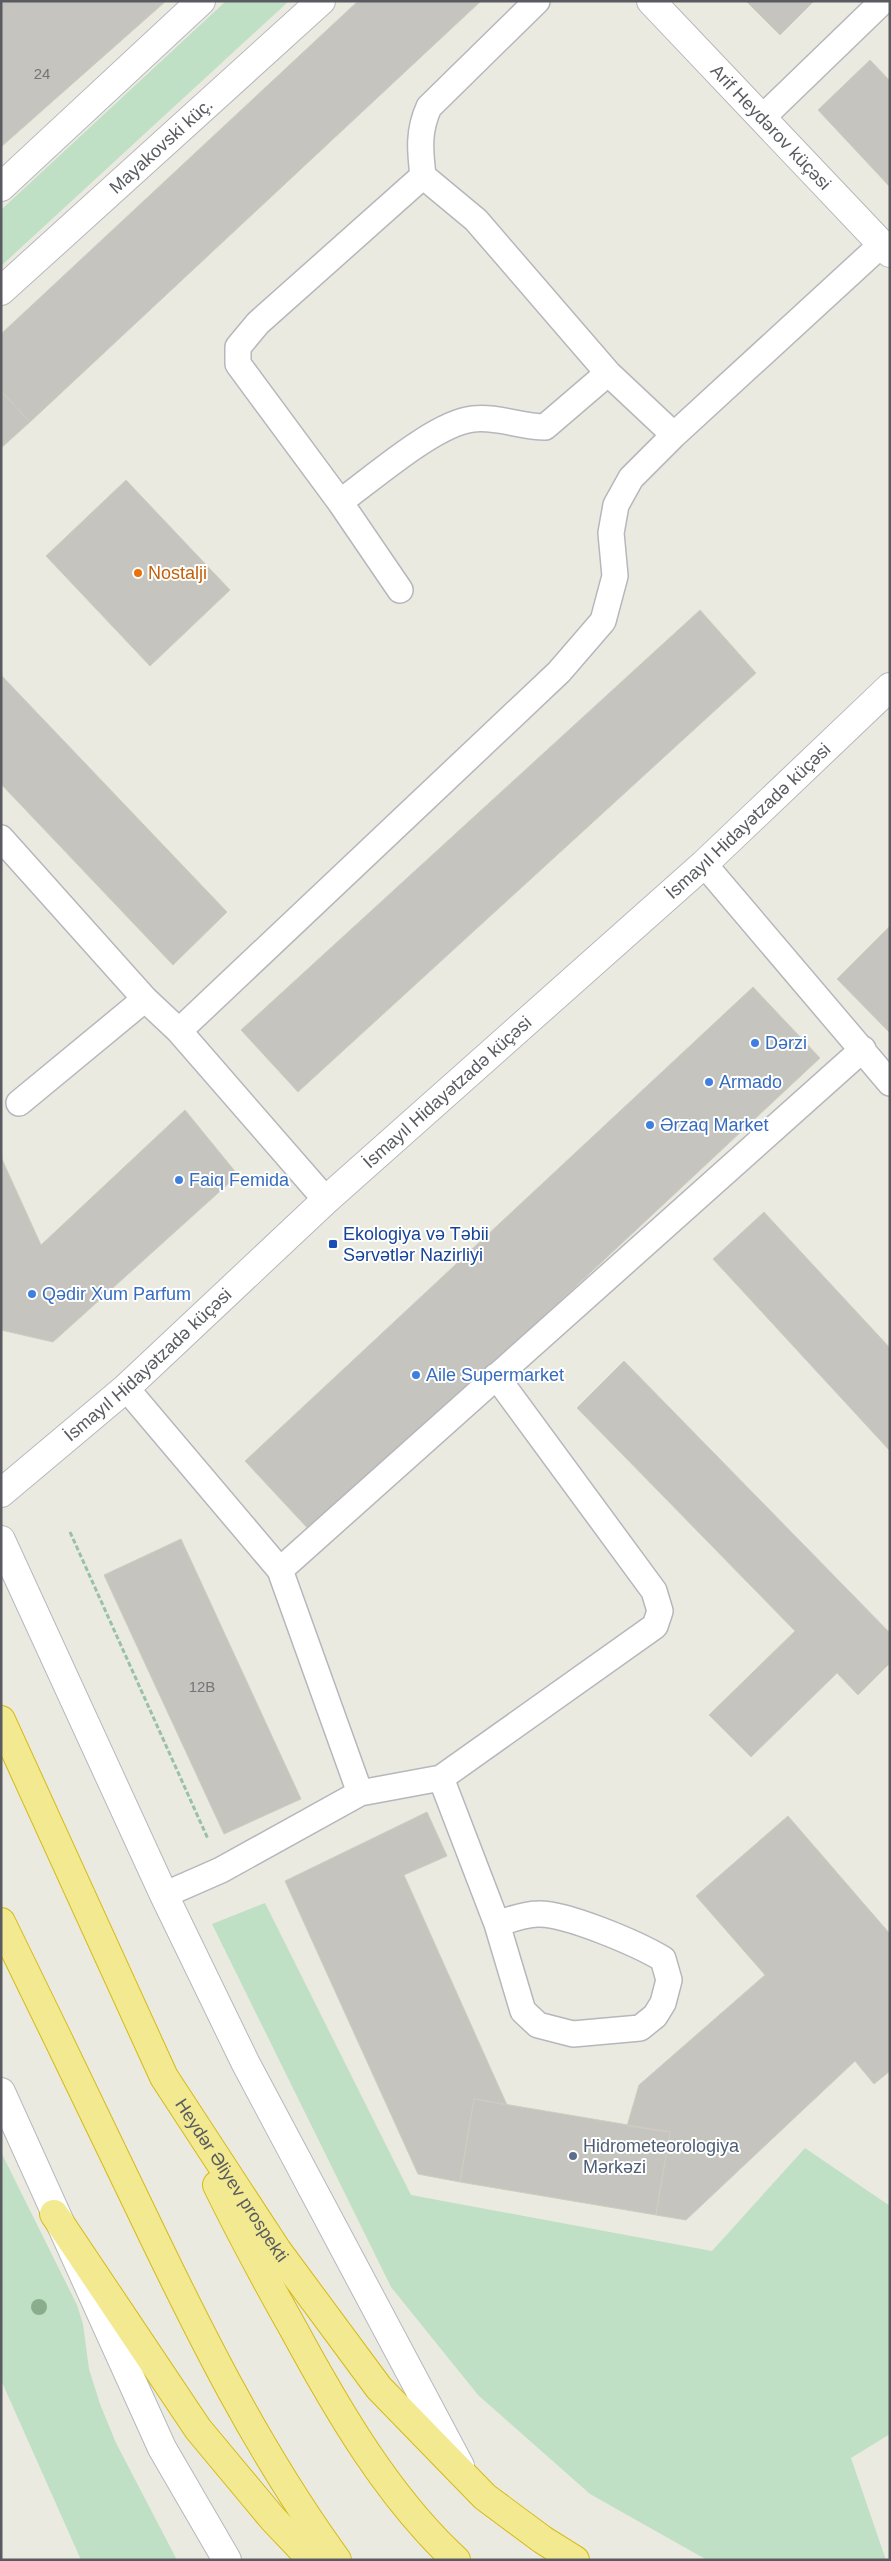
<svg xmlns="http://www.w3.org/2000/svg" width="891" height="2561" font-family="Arial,sans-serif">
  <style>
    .green { fill: #bfe0c4 }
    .building { fill: #c6c4be; stroke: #cfccc0 }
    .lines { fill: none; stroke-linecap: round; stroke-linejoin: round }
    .lane-casing { stroke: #b6b7bc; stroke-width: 28 }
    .street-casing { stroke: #b6b7bc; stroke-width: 30 }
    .secondary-casing { stroke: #b6b8be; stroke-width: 30 }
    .highway-casing { stroke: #d6ba15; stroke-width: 30 }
    .path { stroke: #99c0ab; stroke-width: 3; stroke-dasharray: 5 2.5; stroke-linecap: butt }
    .lane { stroke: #fff; stroke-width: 25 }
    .street { stroke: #fff; stroke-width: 28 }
    .secondary { stroke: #fff; stroke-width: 28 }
    .highway { stroke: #f2e990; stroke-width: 28 }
    .tree { fill: #8aae8d }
    .food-dot { fill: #e8710a; stroke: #fff; stroke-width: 2 }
    .shop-dot { fill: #3f7fe0; stroke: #fff; stroke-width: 2 }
    .transit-dot { fill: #1a4fb4; stroke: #fff; stroke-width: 2 }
    .service-dot { fill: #5c6f8a; stroke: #fff; stroke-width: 2 }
    .labels { text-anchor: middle; stroke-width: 4; stroke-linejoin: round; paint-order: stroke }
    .number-label { font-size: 15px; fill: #747578 }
    .street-label { font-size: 18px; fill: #595b60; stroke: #fff }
    .food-label { font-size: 18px; fill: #c56008; stroke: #fff; text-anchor: start }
    .shop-label { font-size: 18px; fill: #366cbe; stroke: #fff; text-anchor: start }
    .transit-label { font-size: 18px; fill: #164399; stroke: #fff; text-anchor: start }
    .service-label { font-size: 18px; fill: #4e5e75; stroke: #fff; text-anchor: start }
  </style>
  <rect width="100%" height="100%" fill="#ebeae1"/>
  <path class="green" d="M226,1H289L1,266V210Z
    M265,1903L411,2195L712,2251L805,2148L890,2206V2434L851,2458L886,2560H707L590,2494L478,2395L391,2287L212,1924Z
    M1,2152L77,2305L83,2324L89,2369L100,2404L116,2443L177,2560H81L1,2380Z"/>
  <path class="building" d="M1,1H166L1,147Z
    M358,1H481L30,422L1,391V334Z
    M746,1H814L780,35Z
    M870,60L890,81V187L818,110Z
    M1,391L30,422L1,448Z
    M126,480L230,590L150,666L46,556Z
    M700,610L756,673L298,1092L241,1030Z
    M1,675L227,912L173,965L1,784Z
    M890,926V1031L889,1032L837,979Z
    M753,987L820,1058L312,1533L245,1461Z
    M185,1110L238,1175L53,1342L1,1330V1157L41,1245Z
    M764,1212L890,1348V1451L713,1259Z
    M624,1361L890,1633V1663L858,1695L837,1673L751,1757L709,1715L795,1631L577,1408Z
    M181,1539L301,1799L224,1834L104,1575Z
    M427,1812L447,1856L404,1875L507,2105L474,2099L460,2182L418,2174L285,1881Z
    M788,1816L890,1934V2071L874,2084L855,2061L686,2220L656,2215L670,2132L627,2126L639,2085L765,1975L696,1896Z
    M474,2099L670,2132L656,2215L460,2182Z"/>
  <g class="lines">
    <g class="lane-casing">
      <path id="lane" d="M762,118L883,1
        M423,176L476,220L608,373L674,435
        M340,502C372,479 435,423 473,419C497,416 521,427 545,427L608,373
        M400,590L340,502L238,364V347L258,323L423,176C420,150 418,131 429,107L537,1
        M1,838L145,999L179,1031L326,1200
        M704,864L890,1083
        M179,1031L559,672L603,621L615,576L611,533L616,505L631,478L674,435L882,244
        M19,1103L145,999
        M126,1388L280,1570L360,1793
        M280,1570L863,1049
        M441,1778L497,1924L523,2011L538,2025L573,2034L640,2028L655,2016L663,2003L669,1980L663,1959C638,1944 566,1913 538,1914C524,1914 509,1920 497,1924
        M164,1895L221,1870L360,1793L441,1778L655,1626L660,1611L654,1591L496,1376"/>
    </g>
    <g class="street-casing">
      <g id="street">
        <path id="s1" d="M651,1L890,253"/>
      </g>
    </g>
    <g class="secondary-casing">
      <g id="secondary">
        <path d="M1,187L201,1"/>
        <path id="s2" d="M1,291L321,1"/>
        <path id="s3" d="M1,1493L126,1388L326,1200L704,864L890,687"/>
        <path d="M1,1540L164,1895L245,2062L460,2466"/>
        <path d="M1,2092L162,2448L227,2560"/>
      </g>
    </g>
    <g class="highway-casing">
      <g id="highway">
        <path id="s4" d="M1,1720L164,2077L277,2250L379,2388L485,2497L543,2540L575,2560"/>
        <path d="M1,1922C48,2018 95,2115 141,2211C199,2332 258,2451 337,2560"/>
        <path d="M217,2185C241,2234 267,2282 294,2330C338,2411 388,2497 456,2560"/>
        <path d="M54,2214L198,2429L273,2519L312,2560"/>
      </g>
    </g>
    <path class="path" d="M70,1532L208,1839"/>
    <use href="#lane" class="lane"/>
    <use href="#street" class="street"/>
    <use href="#secondary" class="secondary"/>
    <use href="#highway" class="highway"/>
  </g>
  <circle class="tree" cx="39" cy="2307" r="8"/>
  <circle class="food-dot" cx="138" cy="573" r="5"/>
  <g class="shop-dot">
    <circle cx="755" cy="1043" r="5"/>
    <circle cx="709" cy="1082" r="5"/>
    <circle cx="650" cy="1125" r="5"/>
    <circle cx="179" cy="1180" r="5"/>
    <circle cx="32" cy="1294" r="5"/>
    <circle cx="416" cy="1375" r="5"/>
  </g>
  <rect class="transit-dot" x="328" y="1239" width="10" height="10" rx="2.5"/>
  <circle class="service-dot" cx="573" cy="2156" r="5"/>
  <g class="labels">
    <g class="number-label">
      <text x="42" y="79">24</text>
      <text x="202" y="1692">12B</text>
    </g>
    <g class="street-label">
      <text dy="6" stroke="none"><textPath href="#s1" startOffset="174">Arif Heydərov küçəsi</textPath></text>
      <text dy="6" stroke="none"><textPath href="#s2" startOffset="216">Mayakovski küç.</textPath></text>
      <text dy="6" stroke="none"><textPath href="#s3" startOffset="1005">İsmayıl Hidayətzadə küçəsi</textPath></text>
      <text dy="6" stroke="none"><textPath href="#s3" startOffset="600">İsmayıl Hidayətzadə küçəsi</textPath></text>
      <text dy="6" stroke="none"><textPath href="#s3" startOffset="195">İsmayıl Hidayətzadə küçəsi</textPath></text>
      <text dy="6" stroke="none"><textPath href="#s4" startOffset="516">Heydər Əliyev prospekti</textPath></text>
    </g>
    <g class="food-label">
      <text x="148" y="579">Nostalji</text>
    </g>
    <g class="shop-label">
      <text x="765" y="1049">Dərzi</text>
      <text x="719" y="1088">Armado</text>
      <text x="660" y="1131">Ərzaq Market</text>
      <text x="189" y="1186">Faiq Femida</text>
      <text x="42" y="1300">Qədir Xum Parfum</text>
      <text x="426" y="1381">Aile Supermarket</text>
    </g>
    <g class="transit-label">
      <text x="343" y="1240">Ekologiya və Təbii<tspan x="343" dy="21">Sərvətlər Nazirliyi</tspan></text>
    </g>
    <g class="service-label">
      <text x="583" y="2152">Hidrometeorologiya<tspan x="583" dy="21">Mərkəzi</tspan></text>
    </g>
  </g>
  <rect width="891" height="2561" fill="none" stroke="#595b60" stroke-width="5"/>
</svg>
